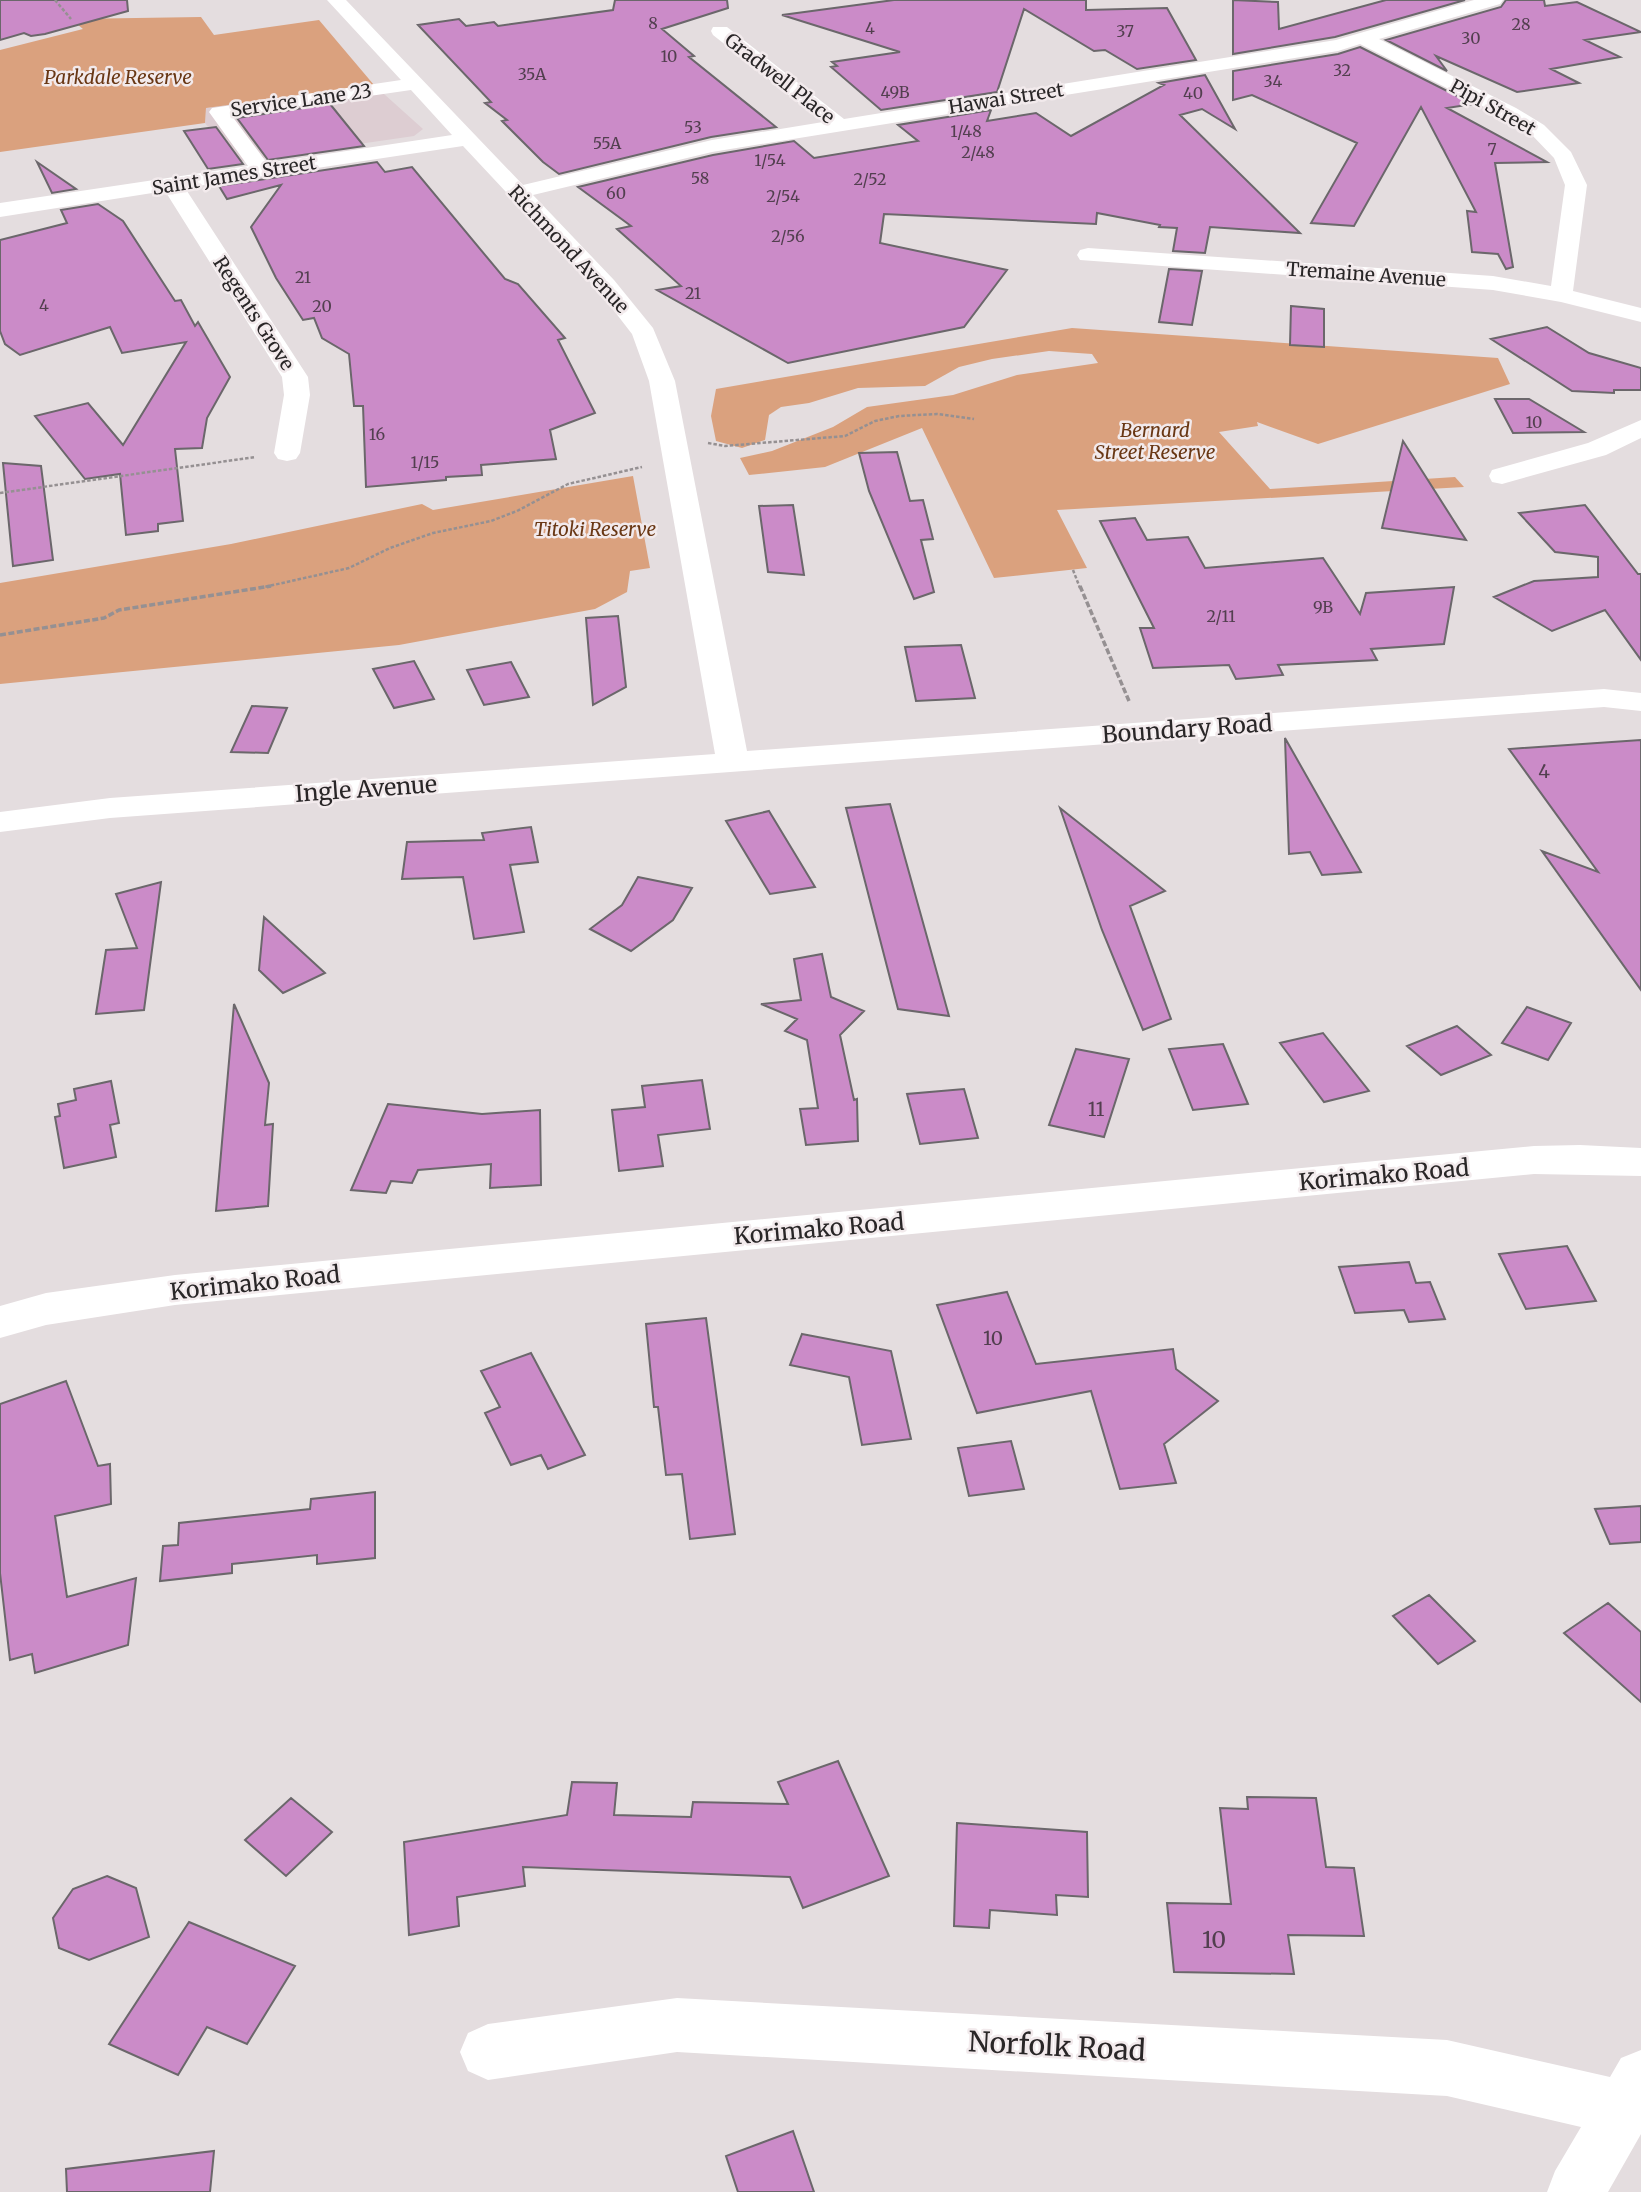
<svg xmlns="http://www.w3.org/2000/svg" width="1641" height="2192" font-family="Merriweather,serif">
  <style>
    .built { fill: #ddcdd2 }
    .green { fill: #daa17e }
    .building { fill: #cb8bc8; stroke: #6b676b; stroke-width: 2 }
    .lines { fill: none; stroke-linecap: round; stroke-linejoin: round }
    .path-far1 { stroke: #959092; stroke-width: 2.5; stroke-dasharray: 3.5 2; stroke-linecap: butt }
    .path { stroke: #959092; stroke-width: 3.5; stroke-dasharray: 6 2.5; stroke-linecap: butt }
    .minor { fill: #fff; fill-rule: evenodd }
    .labels { text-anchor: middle; stroke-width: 5; stroke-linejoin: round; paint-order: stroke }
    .far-number-label { font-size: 16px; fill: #523f4f }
    .far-park-label { font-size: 19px; font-style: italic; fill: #693714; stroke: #f2eaec }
    .far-street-label { font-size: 19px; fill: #292627; stroke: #f2eaec }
    .number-label { font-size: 19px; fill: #523f4f }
    .street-label { font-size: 23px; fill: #292627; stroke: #f2eaec }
    .near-number-label { font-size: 23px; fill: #523f4f }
    .near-street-label { font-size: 28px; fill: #292627; stroke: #f2eaec }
  </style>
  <rect width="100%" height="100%" fill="#e4dddf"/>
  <path class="built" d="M374,85L423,129L414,136L236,162L205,123L206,108Z"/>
  <path class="green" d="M201,17L214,35L319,20L374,85L206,108L205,123L0,152V50L83,29L71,19Z
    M1072,328L1498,358L1510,384L1318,444L1257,422L1258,426L1219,432L1270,489L1455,477L1464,487L1057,510L1087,568L994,578L922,428L825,467L749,475L740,458L772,451L833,427L867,407L953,395L1017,375L1098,363L1092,354L1049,351L992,359L959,367L925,386L858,388L809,403L781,407L769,415L765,440L742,448L716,441L711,416L716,389Z
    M633,476L650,568L630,571L627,592L595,609L399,645L0,684V583L231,544L422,504L433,510Z"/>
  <path class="building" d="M0,0H127L128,11L45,34L31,36L24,33L0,40Z
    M615,0H727L728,8L662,29L694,56L689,57L776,127L711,137L559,174L543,162L502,121L507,120L485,103L491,102L418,25L459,19L466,26L494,22L498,26L613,10Z
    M894,0H1086V10L1167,8L1196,60L1137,69L1105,50L1094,51L1024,9L997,92L881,110L831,67L837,66L832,62L900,52L782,15Z
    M1233,0L1278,2L1279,29L1386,0H1465L1335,37L1233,54Z
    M1506,0H1544L1545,6L1577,2L1641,32L1585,40L1620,57L1551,69L1579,83L1517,92L1436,56L1447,71L1386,40L1501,7Z
    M1360,47L1473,104L1447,108L1547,162L1495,163L1513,267L1506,269L1498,254L1472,252L1467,211L1476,212L1421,107L1354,226L1311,223L1357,143L1252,95L1233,100V71L1338,54Z
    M1205,75L1235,129L1202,109L1180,115L1300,233L1210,227L1205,253L1173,251L1177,228L1159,227L1160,225L1097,213L1096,224L884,214L880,243L1007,270L964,327L788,363L657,290L681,286L617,229L631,226L578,187L713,155L794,141L814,158L918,141L898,125L991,110L987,121L1036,113L1071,136L1164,85L1159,83Z
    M330,104L364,146L268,160L237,118Z
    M216,127L243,164L208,169L184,131Z
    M37,162L76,189L52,193Z
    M377,162L385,172L412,167L505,279L518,284L565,338L558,340L595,413L550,430L556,459L481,465L482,475L446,477V480L366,487L363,406H354L349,354L322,338L314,318L303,320L276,278L251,227L281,185L227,199L219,186Z
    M98,204L123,221L175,301L181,300L195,326L198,322L230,377L207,418L202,448L175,449L183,521L158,524V531L126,535L120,474L85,479L35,416L88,403L123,445L186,342L122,353L110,327L20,355L5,344L0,331V240L67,223L61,210Z
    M1169,269L1202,271L1192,325L1159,322Z
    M1291,306L1324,309V347L1290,345Z
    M1547,327L1589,353L1641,368V390H1614V393L1572,391L1491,339Z
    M1495,399H1529L1584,432L1513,433Z
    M1403,441L1466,540L1382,528Z
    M897,452L910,501L923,500L933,539L921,540L934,592L914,599L869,491L859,453Z
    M3,463L41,466L53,560L13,566Z
    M793,505L804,575L768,572L759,506Z
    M1585,505L1638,574H1641V660L1605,610L1552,631L1494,597L1534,581L1598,577V557L1555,552L1519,513Z
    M1135,518L1147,540L1188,537L1205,568L1323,558L1360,614L1366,593L1454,587L1444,644L1371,649L1377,660L1278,665L1283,675L1236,679L1229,665L1153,668L1140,628H1154L1100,521Z
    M618,616L626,687L593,705L586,618Z
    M961,645L975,698L916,701L905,647Z
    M414,661L434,699L394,708L373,669Z
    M511,662L529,697L484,705L467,670Z
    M252,706L287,708L268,753L231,752Z
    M1285,738L1361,872L1322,875L1310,852L1289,854Z
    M1641,740V990L1542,851L1598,872L1509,749Z
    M890,804L949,1016L898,1009L846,808Z
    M1060,808L1165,891L1130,906L1171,1019L1143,1030L1102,930Z
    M769,811L815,887L770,894L726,821Z
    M531,827L538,862L510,865L524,932L474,939L463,877L402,879L407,842L484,840L482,833Z
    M638,877L692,888L673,920L631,951L590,929L622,905Z
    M161,882L144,1010L96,1014L106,950L137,948L116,894Z
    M264,917L325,973L283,993L259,970Z
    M822,954L831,997L864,1011L840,1035L854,1100L857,1099L858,1141L806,1145L800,1109L818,1108L807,1040L785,1031L797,1019L761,1004L801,1000L794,959Z
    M234,1004L269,1083L265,1125L273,1124L268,1206L216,1211Z
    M1527,1007L1571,1023L1548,1060L1502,1043Z
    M1457,1026L1491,1055L1441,1075L1407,1046Z
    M1323,1033L1369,1091L1324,1102L1280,1043Z
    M1223,1044L1248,1104L1193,1110L1169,1049Z
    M1076,1049L1129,1059L1104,1137L1049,1125Z
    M702,1080L710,1129L658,1135L663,1166L619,1171L612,1110L645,1107L642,1086Z
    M111,1081L119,1123L110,1125L116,1157L64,1168L55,1117L60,1116L58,1104L76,1100L74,1089Z
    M964,1089L978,1138L920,1144L907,1094Z
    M388,1104L482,1114L540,1110L541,1185L490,1188L491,1164L418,1170L412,1183L391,1181L386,1193L351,1190Z
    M1567,1246L1596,1301L1526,1309L1499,1254Z
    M1409,1262L1416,1283L1430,1282L1445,1319L1409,1322L1404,1310L1355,1313L1339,1267Z
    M1007,1292L1036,1364L1173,1349L1176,1369L1218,1401L1164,1444L1176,1483L1120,1489L1091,1391L977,1413L937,1305Z
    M706,1318L735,1534L690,1539L682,1474L666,1475L658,1407H654L646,1324Z
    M802,1334L891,1351L911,1439L862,1445L849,1377L790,1365Z
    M531,1353L585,1455L548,1469L541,1455L511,1465L485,1413L500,1407L481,1371Z
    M66,1381L98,1466L110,1464L111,1504L55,1516L67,1597L136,1578L128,1645L35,1673L32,1654L10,1660L0,1573V1404Z
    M1011,1441L1024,1489L969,1496L958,1448Z
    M375,1492V1558L317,1564V1555L232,1564V1573L160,1581L163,1546L178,1545L179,1523L310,1509L311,1499Z
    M1641,1506V1542L1610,1544L1595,1509Z
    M1429,1595L1475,1641L1438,1664L1393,1616Z
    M1608,1603L1641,1632V1702L1564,1633Z
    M838,1761L889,1876L803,1908L790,1877L523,1867L525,1886L457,1897L459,1926L409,1935L404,1842L567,1815L572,1782L617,1783L614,1815L691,1817L693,1802L788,1804L778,1782Z
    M1247,1797L1316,1798L1326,1867L1354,1868L1364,1936L1288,1935L1294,1974L1174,1972L1167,1903L1231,1904L1220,1808L1248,1809Z
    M291,1798L332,1832L286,1876L245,1840Z
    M957,1823L1087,1832L1088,1897L1056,1895L1057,1915L990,1910L989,1928L954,1926Z
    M107,1876L136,1888L149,1937L89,1960L59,1948L53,1918L73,1889Z
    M189,1922L295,1966L247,2044L207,2027L178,2075L109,2044Z
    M793,2131L814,2192H738L726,2156Z
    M214,2151L210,2192H67L66,2169Z"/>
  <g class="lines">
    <path class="path-far1" d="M55,0L71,19
      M708,443L725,446L845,436L875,421L899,416L937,414L974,419
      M0,493L256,457
      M1073,570L1080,588
      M260,588L349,568L390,548L433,533L491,521L517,511L568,484L642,467"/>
    <path class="path" d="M1080,586L1129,701
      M0,635L104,618L119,610L271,586"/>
    <path class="minor" d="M327,0H346L523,185L712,140L823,122L713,35L711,31L713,27H727L844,119L1336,40L1474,0H1503L1500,4L1379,39L1516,108L1544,125L1571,152L1587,185L1573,291L1641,308V322L1561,302L1493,290L1080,260L1077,255L1080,250L1088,248L1493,276L1551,286L1565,185L1554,158L1530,133L1502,116L1360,44L1338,51L712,152L533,195L614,280L653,328L675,381L747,751L1604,689L1641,693V711L1604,707L110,818L0,832V812L110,798L715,754L649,381L632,334L598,290L463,146L185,188L308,377L310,395L300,453L296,459L287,461L278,459L274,453L284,395L282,377L165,191L0,217V203L248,166L209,112L212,108L401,80ZM411,90L452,135L267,163L232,116Z
      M1641,420V438L1606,455L1502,484L1492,482L1489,476L1492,470L1588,443Z
      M1580,1145L1641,1148V1176L1534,1174L175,1305L46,1325L0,1338V1306L46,1293L175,1275L1534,1146Z
      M677,1998L1447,2040L1610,2077L1621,2058L1641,2050V2134L1608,2192H1547L1555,2171L1581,2127L1447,2096L677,2052L488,2080L468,2071L460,2052L468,2033L488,2024Z"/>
  </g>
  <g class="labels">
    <g class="far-number-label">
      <text x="653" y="29">8</text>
      <text x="1521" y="30">28</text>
      <text x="870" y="34">4</text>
      <text x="1125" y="37">37</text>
      <text x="1471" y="44">30</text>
      <text x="669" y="62">10</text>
      <text x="1342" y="76">32</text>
      <text x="532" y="80">35A</text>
      <text x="1273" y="87">34</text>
      <text x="895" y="98">49B</text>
      <text x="1193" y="99">40</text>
      <text x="693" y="133">53</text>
      <text x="966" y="137">1/48</text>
      <text x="607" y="149">55A</text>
      <text x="1492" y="155">7</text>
      <text x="978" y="158">2/48</text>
      <text x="770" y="166">1/54</text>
      <text x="700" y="184">58</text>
      <text x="870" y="185">2/52</text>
      <text x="616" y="199">60</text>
      <text x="783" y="202">2/54</text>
      <text x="788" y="242">2/56</text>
      <text x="303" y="283">21</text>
      <text x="693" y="299">21</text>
      <text x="44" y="311">4</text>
      <text x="322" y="312">20</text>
      <text x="1534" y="428">10</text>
      <text x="377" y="440">16</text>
      <text x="425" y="468">1/15</text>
      <text x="1323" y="613">9B</text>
      <text x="1221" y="622">2/11</text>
    </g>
    <g class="far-park-label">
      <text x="118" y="84">Parkdale Reserve</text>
      <text x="1155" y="437">Bernard<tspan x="1155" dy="22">Street Reserve</tspan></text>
      <text x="595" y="536">Titoki Reserve</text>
    </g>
    <g class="far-street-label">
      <text transform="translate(780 78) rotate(38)" y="7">Gradwell Place</text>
      <text transform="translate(1006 98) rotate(-9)" y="7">Hawai Street</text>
      <text transform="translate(301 100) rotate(-8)" y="7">Service Lane 23</text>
      <text transform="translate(1493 107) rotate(29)" y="7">Pipi Street</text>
      <text transform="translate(234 175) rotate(-9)" y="7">Saint James Street</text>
      <text transform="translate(569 249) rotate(47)" y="7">Richmond Avenue</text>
      <text transform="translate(1366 274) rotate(4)" y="7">Tremaine Avenue</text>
      <text transform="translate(254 313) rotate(57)" y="7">Regents Grove</text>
    </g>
    <g class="number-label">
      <text x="1544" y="778">4</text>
      <text x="1096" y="1116">11</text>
      <text x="993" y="1345">10</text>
    </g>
    <g class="street-label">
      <text transform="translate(1187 729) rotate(-4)" y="8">Boundary Road</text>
      <text transform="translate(366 789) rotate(-4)" y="8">Ingle Avenue</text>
      <text transform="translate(1384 1175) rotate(-5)" y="8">Korimako Road</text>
      <text transform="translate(819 1229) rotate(-5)" y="8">Korimako Road</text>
      <text transform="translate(255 1283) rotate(-6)" y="8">Korimako Road</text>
    </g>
    <g class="near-number-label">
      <text x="1214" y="1948">10</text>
    </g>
    <g class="near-street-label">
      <text transform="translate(1057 2046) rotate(3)" y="10">Norfolk Road</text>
    </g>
  </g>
</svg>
